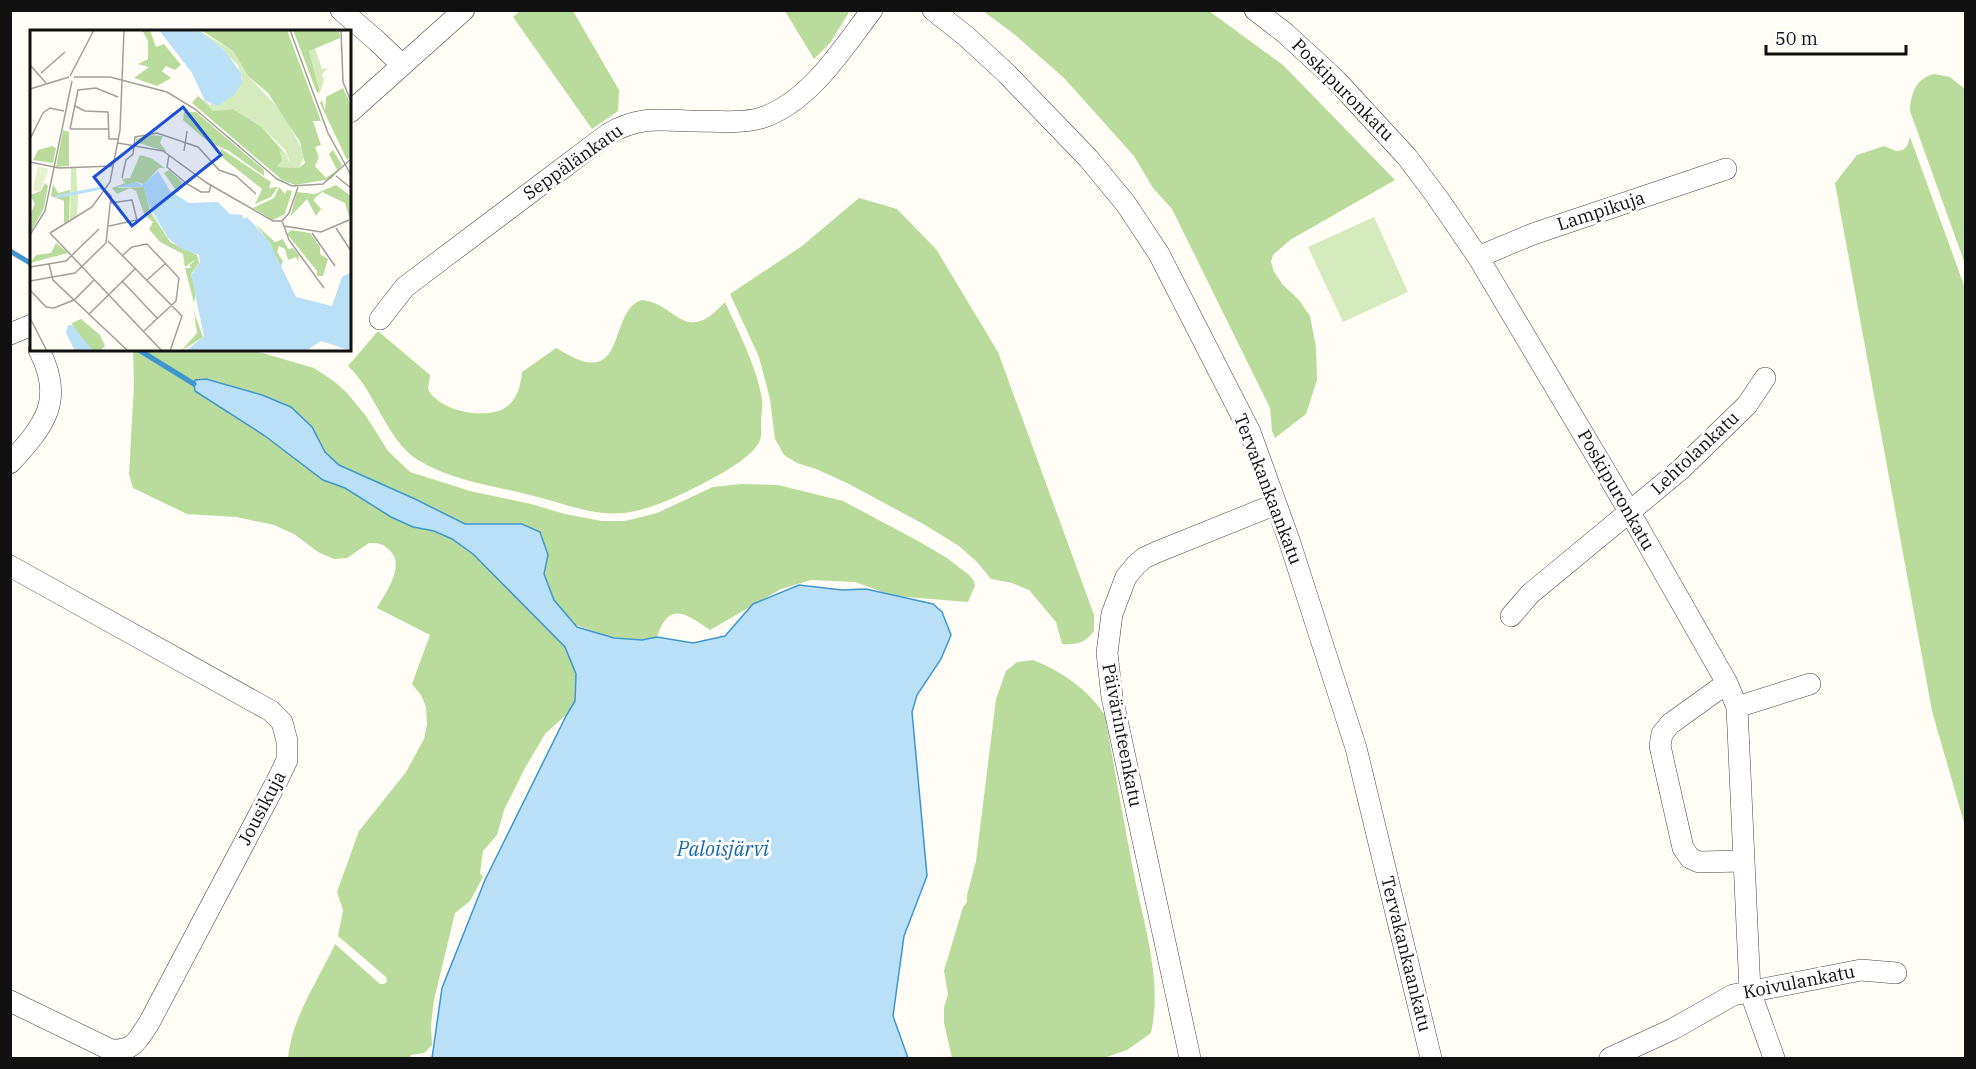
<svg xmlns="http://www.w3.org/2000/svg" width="1976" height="1069" font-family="'IBM Plex Serif',serif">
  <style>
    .green { fill: #d5ebbd }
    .forest { fill: #b9dc9c }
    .water { fill: #b9e0f7; stroke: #3f96cf; stroke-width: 1.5 }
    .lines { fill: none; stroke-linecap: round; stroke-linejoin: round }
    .stream { stroke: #3f96cf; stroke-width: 5 }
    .minor-casing { stroke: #444; stroke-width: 22 }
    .minor { stroke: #fff; stroke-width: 21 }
    .labels { text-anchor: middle; stroke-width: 6; stroke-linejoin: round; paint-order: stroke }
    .street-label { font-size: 18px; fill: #111; stroke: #fff }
    .water-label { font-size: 20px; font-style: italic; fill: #1768a6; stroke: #fff }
    .inset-river { fill: none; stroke: #b9e0f7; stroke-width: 3 }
    .inset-road { fill: none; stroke: #a09f9a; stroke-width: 1.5 }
    .view { fill: #1d4ed8; fill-opacity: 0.15; stroke: #1d4ed8; stroke-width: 3 }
    .inset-edge { fill: none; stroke: #111; stroke-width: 3 }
  </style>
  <rect width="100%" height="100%" fill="#fffdf5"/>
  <path class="green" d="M1374,217L1408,292L1343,322L1308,247Z"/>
  <path class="forest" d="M521,10L573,11L619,90L618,111L592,129L513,17Z
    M785,11H848V14L830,43L814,59Z
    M983,11H1209L1283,65L1395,180L1290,240L1273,255L1271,262L1274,272L1283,285L1299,300L1310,316L1316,347L1317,380L1306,414L1275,438L1272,431L1270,408L1172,209L1153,188L1134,156L1064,78L1014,34Z
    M1934,74L1950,77L1965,89V264L1910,111C1911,94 1915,79 1934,74Z
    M1910,137L1965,288V826L1932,711L1835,183L1857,155L1884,146L1896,151L1903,150L1907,146Z
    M859,198L897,209L936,249L998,352L1094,615V631C1085,643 1077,645 1062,644L1056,622L1029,590L1012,583L991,579L977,562L959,546L925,525L849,484L816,469L797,463L784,455L775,439L770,399L759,357L730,294L802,246Z
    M642,300C678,304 684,347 725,302C739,333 756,365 762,399C763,406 761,415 761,422C761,427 762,435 760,440C755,454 728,470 715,477C689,491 653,510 623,513C591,516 560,502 530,495C491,485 452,481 418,460C386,440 376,392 348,366L378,331L430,375L428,389C439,412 489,421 508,406C518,397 521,384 522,372L556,348C565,353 573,358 582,361C625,373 611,309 642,300Z
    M133,350H252L314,368L335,382L347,393L366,416L388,451L410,472L470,491L531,504L565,514L602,521H625L657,513L713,487L741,484L778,485L843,501L920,542L947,558L969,575L974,581L975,586L968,602L894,596L855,582L811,580L781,589L710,630C686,614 669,600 657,637L642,640L614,638L573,624L554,600L544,574L548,555L490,525L465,524L415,499L339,465L325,452L312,427L228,413L265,436L323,480L345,488L413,527L434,531L452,539L473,554L565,647L576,674L575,701L566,715L545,734L525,768L504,810L497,835L483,851L480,873L483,877L470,901L455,913L434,1000L431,1025L432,1045L424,1053L411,1055L410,1058H288C292,1017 318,981 335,944L380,984H384L387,982L386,977L338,936L343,910L337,892L359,831L406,772L424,739L427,724L426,707L421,695L412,684L430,635L377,608C386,592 408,563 387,548C382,543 376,543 369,543L347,558L334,559L318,552L294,534L274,525L236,517L187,514L133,488L129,474L134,385Z
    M1033,660C1062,671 1087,689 1105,715C1114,766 1123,818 1133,869C1143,923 1163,978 1151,1033L1127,1050L1104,1058H952L944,1023V1008L948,994L944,971L963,907L967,902V895L976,861L996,699L1006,671L1017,662Z"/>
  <path class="water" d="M206,379L262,395L291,407L312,427L325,452L339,465L415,499L465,524H522L540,532L548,555L544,574L554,600L577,627L614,638L642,640L657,637L693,643L725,636L753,604L799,585L842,590L866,589L933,604L942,612L951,635L941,659L917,695L912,712L927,876L904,936L893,1016L908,1058H432L442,988L485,880L566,716L575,701L576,674L565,647L473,554L452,539L434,531L413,527L391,517L345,488L323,480L265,436L195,391L194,384L195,380Z"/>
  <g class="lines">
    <path class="stream" d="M10,251L32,264
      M139,350L194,384"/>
    <g class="minor-casing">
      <path id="minor" d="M341,10L377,41L402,65
        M933,10L967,37L1007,74L1088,158L1126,204L1159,254L1250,432L1289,540L1356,748L1431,1058
        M1255,10L1285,33L1336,80L1407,157L1437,197L1478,257L1629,511L1727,683L1737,707L1750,991L1774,1058
        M350,112L464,10
        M1478,257L1533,234L1726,169
        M380,319L405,287L608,134C639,116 658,120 693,121C715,121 740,124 761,118C809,103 843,48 872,10
        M10,334L32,325
        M10,463C45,425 65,400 39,350
        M10,566L271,711L282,722L287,741V760L278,779L149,1023C137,1041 134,1051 111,1050L10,1001
        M1511,616L1530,594L1680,470L1747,405L1765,378
        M1727,683L1670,724L1662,734L1660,746L1683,848L1690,858L1699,862L1744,861
        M1737,707L1810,684
        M1190,1058L1112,697L1107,653L1112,614L1126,577L1136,565L1144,558L1157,552L1276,504
        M1610,1058L1673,1029L1733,995L1861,970L1896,973"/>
    </g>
    <use href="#minor" class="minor"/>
  </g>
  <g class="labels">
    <g class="street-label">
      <text transform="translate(1343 90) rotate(45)" y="6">Poskipuronkatu</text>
      <text transform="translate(573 162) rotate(-35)" y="6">Seppälänkatu</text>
      <text transform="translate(1601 211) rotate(-18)" y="6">Lampikuja</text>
      <text transform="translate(1695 453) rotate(-43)" y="6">Lehtolankatu</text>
      <text transform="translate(1268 489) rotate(69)" y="6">Tervakankaankatu</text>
      <text transform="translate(1616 490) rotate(60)" y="6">Poskipuronkatu</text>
      <text transform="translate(1122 735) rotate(79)" y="6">Päivärinteenkatu</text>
      <text transform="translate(262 808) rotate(-62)" y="6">Jousikuja</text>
      <text transform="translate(1406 954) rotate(76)" y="6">Tervakankaankatu</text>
      <text transform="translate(1799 982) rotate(-11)" y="6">Koivulankatu</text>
    </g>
    <g class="water-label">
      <text x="723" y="856">Paloisjärvi</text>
    </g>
  </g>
  <g transform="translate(30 30)">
    <rect width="321" height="321" fill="#fffdf5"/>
    <path d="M168,0L203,21L218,46L253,83L275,125L269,138L247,137L248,117L261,133L255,120L232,97L203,79L185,82L175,77L168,66L180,75L212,53V48L208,35ZM285,18L292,39L298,38L292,44L294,51L290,62L279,21ZM41,138H46L48,169L47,187L40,191Z" fill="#d5ebbd"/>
    <path d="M112,0H120L126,17L134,14L151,35L145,40L136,36L132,41L141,48L127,56L104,48L119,37L108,34L118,29V11ZM171,0H257L291,91H283L291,115L285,117L289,127L285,136L296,148L307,140L299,124L303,120L312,135L301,149L265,155L252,150L162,73L168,66L183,81L203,79L232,97L263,133L249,119L252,130L247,137L269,138L275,133L270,112L238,63L218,46L203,21ZM263,0H309L310,8L279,21L290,62L287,63ZM313,58L321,75V127L317,130L290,73L292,70L295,80L296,67ZM154,82H166L234,140V146L199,121L177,111L153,90ZM33,100L39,102V136L26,137ZM118,105L133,106L130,113L137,122L106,112V109ZM22,116L26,118L23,133L3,130L8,120ZM190,118L241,152L239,158L248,157L241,167L225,174L232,159L193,128ZM110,125L121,128L135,138H129L114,154L107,152L87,158L114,157L120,181L140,212L167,225L169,233L161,244L166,261L164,273L155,238H162L159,236L166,229L155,237L153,224L130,212L119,199L123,192L114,184L106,161L100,158L87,164L82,158L95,153L92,149L100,148ZM139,140L153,153L148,163L134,143ZM15,153L18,156L14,178L0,204V185L5,174L0,165L11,161ZM23,154L28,163L40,160L39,191L34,193V171L21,166ZM306,155L321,166L320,190L315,173L292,162L283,170L296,184L291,179L286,186L277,169L260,187L267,162L285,164ZM249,157L255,164L257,160L262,161L255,184L243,190L223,178L244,168ZM225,194L245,212L253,209L258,219L263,218L269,225L268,232L266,227L258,230L255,219L249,216L247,222L253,231L250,238L240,213ZM261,200L280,203L290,217V224L298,229L293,246H287V241L257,204ZM26,213L38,223L0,233L6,225L21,223ZM164,282L173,307L151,321L167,303ZM51,289L70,305L75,316L70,321H63L44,299L42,293Z" fill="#b9dc9c"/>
    <path d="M8,136L19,139L10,162L4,161L3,157Z" fill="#e6f2cf"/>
    <path d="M129,0H168L194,20L211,43L212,53L204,65L188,76L175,71L162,43ZM128,141L140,161L159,173L188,172L200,184L212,185L214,189L217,187L239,211L266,267L302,276L312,247L321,242V321L291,311L276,321H156L174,306L161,245L170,232L169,225L152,219L138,208L119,176L114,157H86L107,152L112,155ZM38,295H42L63,321H45L36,303Z" fill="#b9e0f7"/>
    <path class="inset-river" d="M25,167L72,158"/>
    <path class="inset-road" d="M260,0L298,103L321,145M311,0L313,52L321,71M0,35L16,53M11,43L35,22M40,46L64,0M44,47H80L137,62L165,79L247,149L262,156L293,154L321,129M0,59L39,47M45,76L55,81L78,82L79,109H89M40,99L48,60L66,58L88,67M40,99H79M0,109L13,83L20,78L34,81M88,113L133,121L177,153L243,191H252M154,121L157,101M139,125L137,137L157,154L171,162H179L181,155M0,132L29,138L84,136M306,146L321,158M92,148L96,130L103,124L105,107L127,103L168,117L189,140L206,146L226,164M268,157L259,183L252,191L254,196L291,202L319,190M79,196L107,190L102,170L80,173M254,196L259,210L294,258M306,198L321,221M20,203L62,177L80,152L90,100L94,0M20,203L132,321M282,203L305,236M0,205L15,181L42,51M78,211L152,286L140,321M93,225L102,217L117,214L149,248L146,271L114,301M19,234L23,250L98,321M0,237L36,231L69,199M117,250L136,233M0,251L45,243L76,213L81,166L76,161M92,251L127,288M0,260L16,277L24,278L44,270L64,250M59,284L106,238M0,288L17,321"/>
    <path class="view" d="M153,77L191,125L102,196L64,147Z"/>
    <rect width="321" height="321" class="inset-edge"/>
  </g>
  <rect width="1976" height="1069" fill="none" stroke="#111111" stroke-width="24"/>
  <path d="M1766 45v9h140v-9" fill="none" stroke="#111111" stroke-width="3"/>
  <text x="1775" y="45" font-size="18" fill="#111111" stroke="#ffffff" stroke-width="4.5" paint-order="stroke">50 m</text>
</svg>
